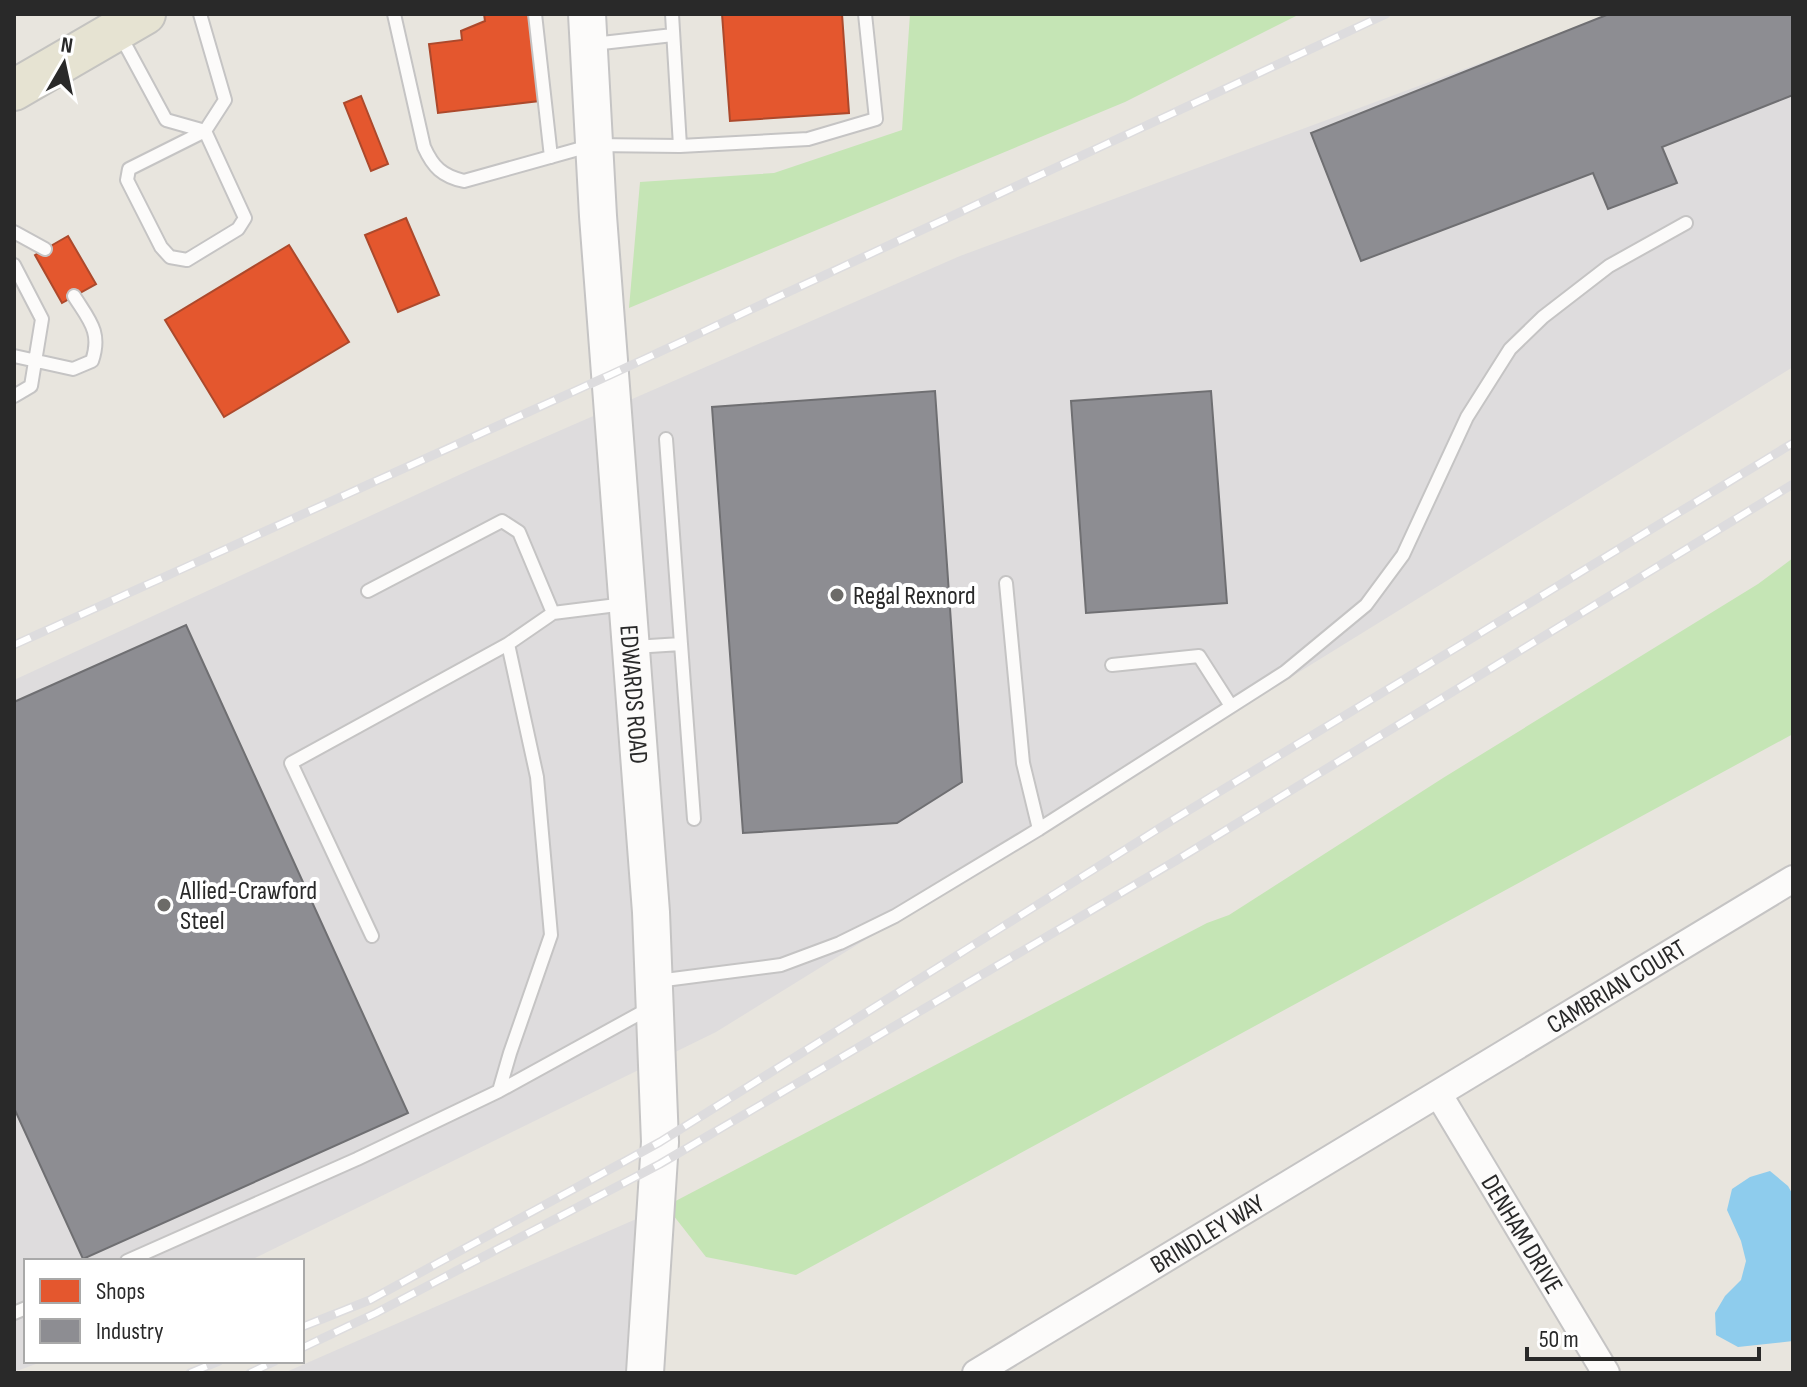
<svg xmlns="http://www.w3.org/2000/svg" width="1807" height="1387" font-family="'Sofia Sans Condensed',sans-serif">
  <style>
    .industrial { fill: #dedcdd }
    .green { fill: #c5e5b5 }
    .water { fill: #8ecced }
    .shops { fill: #e4572e; stroke: #ac492c; stroke-width: 2 }
    .industry { fill: #8d8d92; stroke: #6f6f72; stroke-width: 2 }
    .lines { fill: none; stroke-linecap: round; stroke-linejoin: round }
    .service-casing { stroke: #c5c4c4; stroke-width: 16 }
    .minor-casing { stroke: #c5c4c4; stroke-width: 30 }
    .secondary-casing { stroke: #c5c4c4; stroke-width: 40 }
    .primary-casing { stroke: #c4c3c0; stroke-width: 44 }
    .service { stroke: #fcfbfa; stroke-width: 12 }
    .minor { stroke: #fcfbfa; stroke-width: 26 }
    .secondary { stroke: #fcfbfa; stroke-width: 36 }
    .primary { stroke: #e6e3d2; stroke-width: 40 }
    .rail-casing { stroke: #dddcde; stroke-width: 9 }
    .rail { stroke: #fff; stroke-width: 6; stroke-dasharray: 18; stroke-linecap: butt }
    .poi-dot { fill: #6c6b68; stroke: #fff; stroke-width: 3 }
    .labels { text-anchor: middle; stroke-width: 8; stroke-linejoin: round; paint-order: stroke }
    .poi-label { font-size: 26px; fill: #292929; stroke: #fff; text-anchor: start }
    .street-label { font-size: 26px; fill: #292929; stroke: #fff }
  </style>
  <rect width="100%" height="100%" fill="#e8e5de"/>
  <path class="industrial" d="M1613,14H1793V367L716,1032L249,1261H26V1361H44L14,1372V680L472,469L960,256Z
    M666,1206L633,1373H284L373,1334Z"/>
  <path class="green" d="M910,14H1300L1125,102L629,308L640,182L774,173L902,130Z
    M1793,558V734L796,1275L706,1257L666,1206L1207,923L1229,915L1443,778L1758,584Z"/>
  <path class="water" d="M1770,1171L1788,1186L1793,1195V1341L1738,1347L1716,1335L1715,1313L1725,1296L1741,1280L1746,1261L1741,1241L1727,1210L1732,1189L1750,1177Z"/>
  <path class="shops" d="M484,14H529L539,101L438,113L429,44L462,40L461,31L485,21Z
    M722,14H842L849,113L730,121Z
    M361,96L388,164L371,171L344,103Z
    M406,218L439,295L398,312L365,235Z
    M68,236L96,284L62,303L35,255Z
    M289,245L349,342L224,417L165,320Z"/>
  <path class="industry" d="M1609,14H1793V95L1662,147L1677,183L1608,209L1593,173L1361,261L1311,133Z
    M935,391L962,782L897,823L743,833L712,407Z
    M1211,391L1227,603L1086,613L1071,401Z
    M186,625L408,1113L83,1259L14,1108V702Z"/>
  <g class="lines">
    <g class="service-casing">
      <path id="service" d="M394,14L424,147C433,167 442,176 464,181L593,145L680,146L808,139L876,119L865,14
        M535,14L551,157
        M672,14L680,146
        M119,33L166,120L205,131L225,100L200,14
        M593,44L673,35
        M205,131L245,218L238,229L187,260L170,257L161,247L127,180L129,169Z
        M14,232L45,249
        M14,265L42,319L31,386L14,396
        M14,356L73,369L92,361C102,332 89,320 74,296
        M666,439L681,644
        M1006,583L1023,763L1039,829
        M368,591L502,521L519,532L553,613
        M625,604L553,613L508,644L537,777L551,935L510,1053L499,1091L648,1009
        M634,647L681,644L694,819
        M1112,665L1199,656L1231,706
        M372,936L291,763L508,644
        M657,981L781,965L840,943L895,916L1039,829L1285,672L1366,605L1403,555L1467,417L1510,349L1543,317L1609,266L1686,223
        M127,1261L357,1159L499,1091
        M14,1313L26,1308"/>
    </g>
    <g class="minor-casing">
      <g id="minor">
        <path id="s1" d="M1439,1095L1606,1373"/>
        <path id="s2" d="M976,1373L1793,879"/>
      </g>
    </g>
    <g class="secondary-casing">
      <g id="secondary">
        <path id="s3" d="M587,14L598,216L651,912L660,1142L645,1373"/>
      </g>
    </g>
    <g class="primary-casing">
      <path id="primary" d="M14,90L145,14"/>
    </g>
    <use href="#service" class="service"/>
    <use href="#minor" class="minor"/>
    <use href="#secondary" class="secondary"/>
    <use href="#primary" class="primary"/>
    <g class="rail-casing">
      <path id="rail" d="M14,645L610,375L1386,14
        M302,1327L370,1300L660,1142L1158,829L1793,443
        M302,1348L376,1313L660,1164L1177,860L1793,484
        M190,1373L219,1361
        M250,1373L275,1361"/>
    </g>
    <use href="#rail" class="rail"/>
  </g>
  <g class="poi-dot">
    <circle cx="837" cy="595" r="8"/>
    <circle cx="164" cy="905" r="8"/>
  </g>
  <g class="labels">
    <g class="poi-label">
      <text x="853" y="604">Regal Rexnord</text>
      <text x="180" y="899">Allied-Crawford<tspan x="180" dy="30">Steel</tspan></text>
    </g>
    <g class="street-label">
      <text dy="9" stroke="none"><textPath href="#s3" startOffset="682">EDWARDS ROAD</textPath></text>
      <text dy="9" stroke="none"><textPath href="#s2" startOffset="748">CAMBRIAN COURT</textPath></text>
      <text dy="9" stroke="none"><textPath href="#s2" startOffset="270">BRINDLEY WAY</textPath></text>
      <text dy="9" stroke="none"><textPath href="#s1" startOffset="162">DENHAM DRIVE</textPath></text>
    </g>
  </g>
  <rect width="1807" height="1387" fill="none" stroke="#292929" stroke-width="32"/>
  <rect x="24" y="1259" width="280" height="104" fill="#ffffff" stroke="#a9a9a9" stroke-width="2"/>
  <rect x="40" y="1279" width="40" height="24" fill="#e4572e" stroke="#a9a9a9" stroke-width="2"/>
  <text x="96" y="1299" font-size="24" fill="#292929">Shops</text>
  <rect x="40" y="1319" width="40" height="24" fill="#8d8d92" stroke="#a9a9a9" stroke-width="2"/>
  <text x="96" y="1339" font-size="24" fill="#292929">Industry</text>
  <g transform="translate(64 64) rotate(9)" stroke="#ffffff" stroke-width="6" paint-order="stroke">
  <path d="M0-6L14 30L0 20L-14 30Z" fill="#292929"/>
  <text y="-12" font-size="22" font-weight="bold" text-anchor="middle" fill="#292929">N</text>
  </g>
  <path d="M1527 1347v12h232v-12" fill="none" stroke="#292929" stroke-width="4"/>
  <text x="1539" y="1347" font-size="24" fill="#292929" stroke="#ffffff" stroke-width="6" paint-order="stroke">50 m</text>
</svg>
